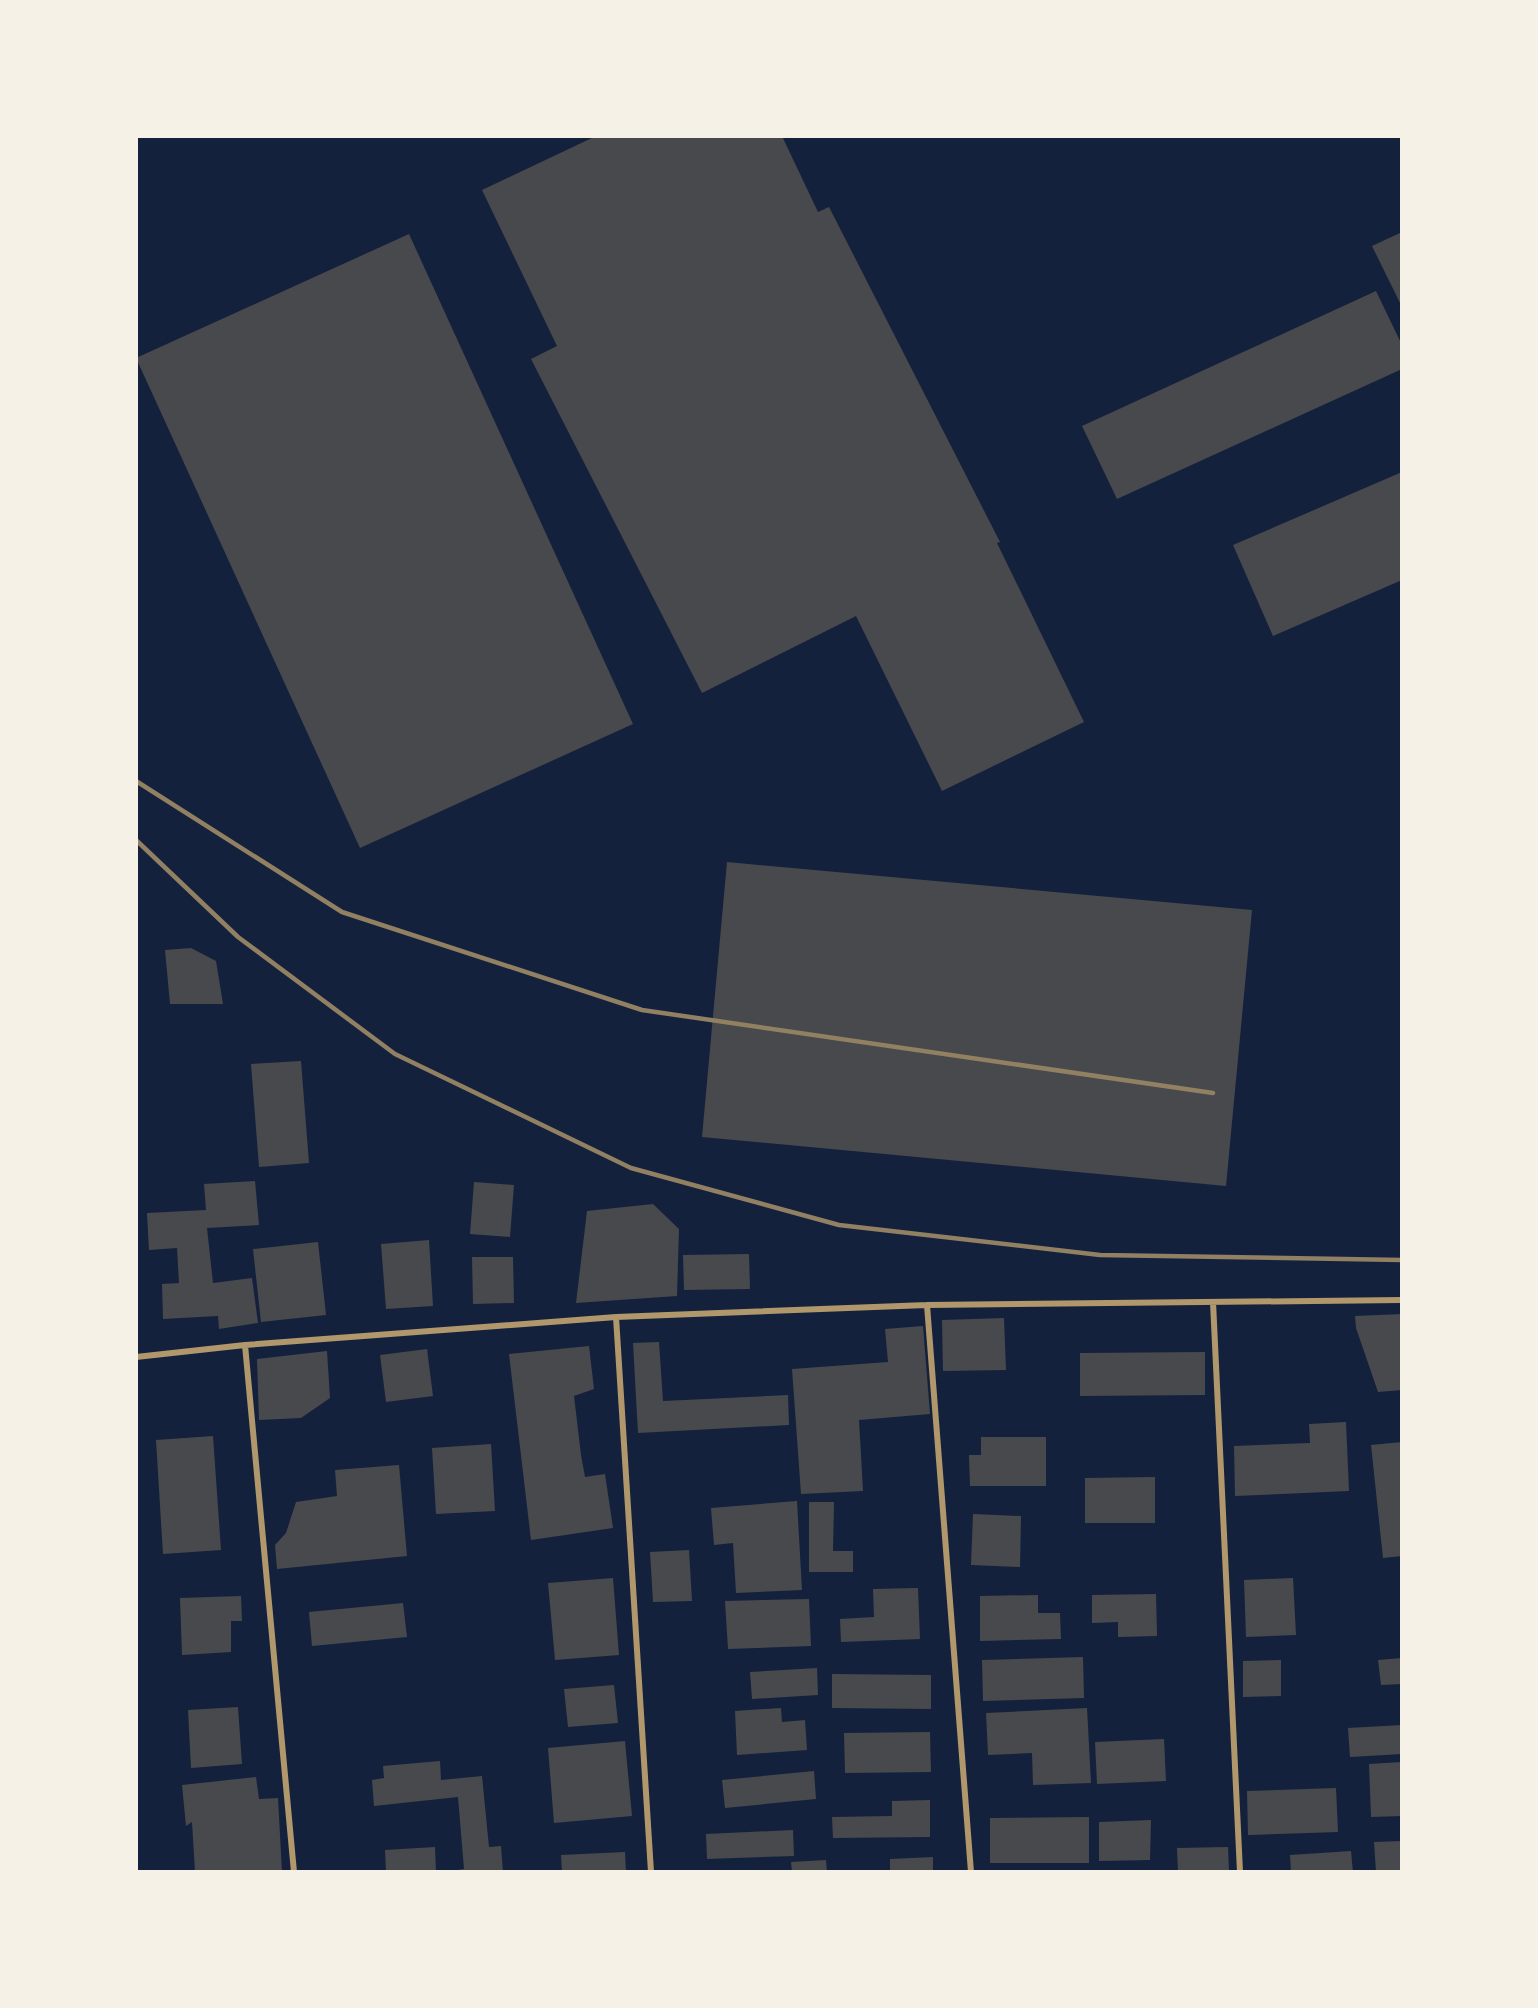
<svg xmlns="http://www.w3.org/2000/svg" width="1538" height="2008" font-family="'Exo 2',sans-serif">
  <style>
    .building { fill: #48494c }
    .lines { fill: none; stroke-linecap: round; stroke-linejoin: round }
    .minor { stroke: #b1986c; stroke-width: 6 }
    .rail { stroke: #918062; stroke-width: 4.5 }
  </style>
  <rect width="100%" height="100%" fill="#14213d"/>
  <path class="building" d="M596,136H782L818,212L829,207L1000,542L997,543L1084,722L942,791L856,616L702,693L531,359L557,346L482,190Z
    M1402,232V307L1372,246Z
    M409,234L633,724L360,848L136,358Z
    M1376,291L1402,345V369L1117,499L1082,426Z
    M1402,472V580L1273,636L1233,545Z
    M727,862L1252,910L1226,1186L702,1137Z
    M191,948L216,961L223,1004H170L165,950Z
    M301,1061L309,1163L259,1167L251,1064Z
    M255,1181L259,1225L207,1228L213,1283L252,1278L258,1323L219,1329L218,1316L163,1319L162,1284L179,1283L177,1248L149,1250L147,1213L206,1210L204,1184Z
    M474,1182L514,1185L510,1237L470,1234Z
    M653,1204L679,1229L677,1296L576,1303L587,1211Z
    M429,1240L433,1306L386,1309L381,1244Z
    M318,1242L326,1315L261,1322L253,1249Z
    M749,1254L750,1289L684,1290L683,1255Z
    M472,1257H513L514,1303L473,1304Z
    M1402,1314V1390L1378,1392L1356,1328L1355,1316Z
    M1004,1318L1006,1370L943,1371L942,1320Z
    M923,1326L930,1414L859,1420L863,1491L801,1494L792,1369L888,1362L885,1329Z
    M659,1342L663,1401L788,1395L789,1425L638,1433L633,1343Z
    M589,1346L594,1389L574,1396L581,1455L585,1477L605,1474L613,1528L531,1540L509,1354Z
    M427,1349L433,1396L386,1402L380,1355Z
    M327,1351L330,1398L301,1418L259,1420L257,1359Z
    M1205,1352V1395L1080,1396V1353Z
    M1346,1422L1349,1491L1235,1496L1234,1446L1310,1443L1309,1424Z
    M213,1436L221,1550L163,1554L156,1440Z
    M981,1437H1046V1486H970L969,1455H981Z
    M1402,1442V1556L1383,1558L1371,1445Z
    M491,1444L495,1511L436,1514L432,1448Z
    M399,1465L407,1556L277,1569L275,1545L286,1533L296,1502L337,1496L335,1470Z
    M1155,1477V1523H1085V1478Z
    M797,1501L802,1590L736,1593L733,1543L714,1545L711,1508Z
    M809,1502H834L833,1551H853V1572H809Z
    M973,1514L1021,1516L1020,1567L971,1565Z
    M689,1550L692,1601L653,1602L650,1552Z
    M613,1578L619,1655L555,1660L548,1583Z
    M1293,1578L1296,1635L1246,1637L1244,1580Z
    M918,1588L920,1639L841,1642L840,1619L874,1617L873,1589Z
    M1156,1594L1157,1636L1118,1637V1622L1092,1623V1595Z
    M1038,1595V1613H1060L1061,1639L980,1641V1596Z
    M241,1596L242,1621H231V1652L182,1655L180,1598Z
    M809,1599L811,1646L728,1649L725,1601Z
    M403,1603L407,1637L312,1646L309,1612Z
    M1083,1657L1084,1698L983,1701L982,1660Z
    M1402,1658V1684L1381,1685L1378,1660Z
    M1281,1660V1696L1243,1697V1661Z
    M817,1668L818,1695L752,1699L750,1672Z
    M832,1674L931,1675V1709L832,1708Z
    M614,1685L618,1723L568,1727L564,1689Z
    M238,1707L242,1764L191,1768L188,1710Z
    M781,1708L782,1722L805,1720L807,1750L737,1755L735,1711Z
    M1087,1708L1091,1783L1033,1785L1032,1753L988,1755L986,1713Z
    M1402,1725V1754L1350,1757L1348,1728Z
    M930,1732L931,1772L845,1773L844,1733Z
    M1164,1739L1166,1781L1097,1784L1095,1742Z
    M625,1741L632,1816L554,1823L548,1748Z
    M440,1761L441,1780L482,1776L489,1847L501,1846L503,1872H458L457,1870L464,1869L458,1797L374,1806L372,1780L384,1778L383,1766Z
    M1402,1762V1816L1371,1817L1369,1764Z
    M814,1771L816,1799L725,1808L722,1780Z
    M256,1777L259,1799L278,1798L282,1872H195L192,1822L186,1826L182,1785Z
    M1336,1788L1338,1832L1248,1835L1247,1791Z
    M930,1800V1837L833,1838L832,1817L892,1816V1801Z
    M1089,1817V1863H990V1818Z
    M1151,1820L1150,1860L1099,1861V1822Z
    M793,1830L794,1856L707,1859L706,1834Z
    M1402,1841V1872H1376L1374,1842Z
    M435,1847L436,1872H386L385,1850Z
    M1228,1847L1229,1872H1178L1177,1848Z
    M1351,1851L1353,1872H1291L1290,1855Z
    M625,1852L626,1872H562L561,1855Z
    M933,1857V1872H890V1859Z
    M826,1860L827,1872H792L791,1862Z"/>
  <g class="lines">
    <path class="minor" d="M1213,1302L1240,1872
      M927,1305L971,1872
      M616,1317L651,1872
      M245,1345L294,1872
      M136,1357L245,1345L616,1317L927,1305L1402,1300"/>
    <path class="rail" d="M136,781L342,912L642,1010L1213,1093
      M136,840L238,937L395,1054L631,1168L839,1225L1100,1255L1402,1260"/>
  </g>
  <rect width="1538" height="2008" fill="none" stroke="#f6f1e7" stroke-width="276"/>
</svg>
